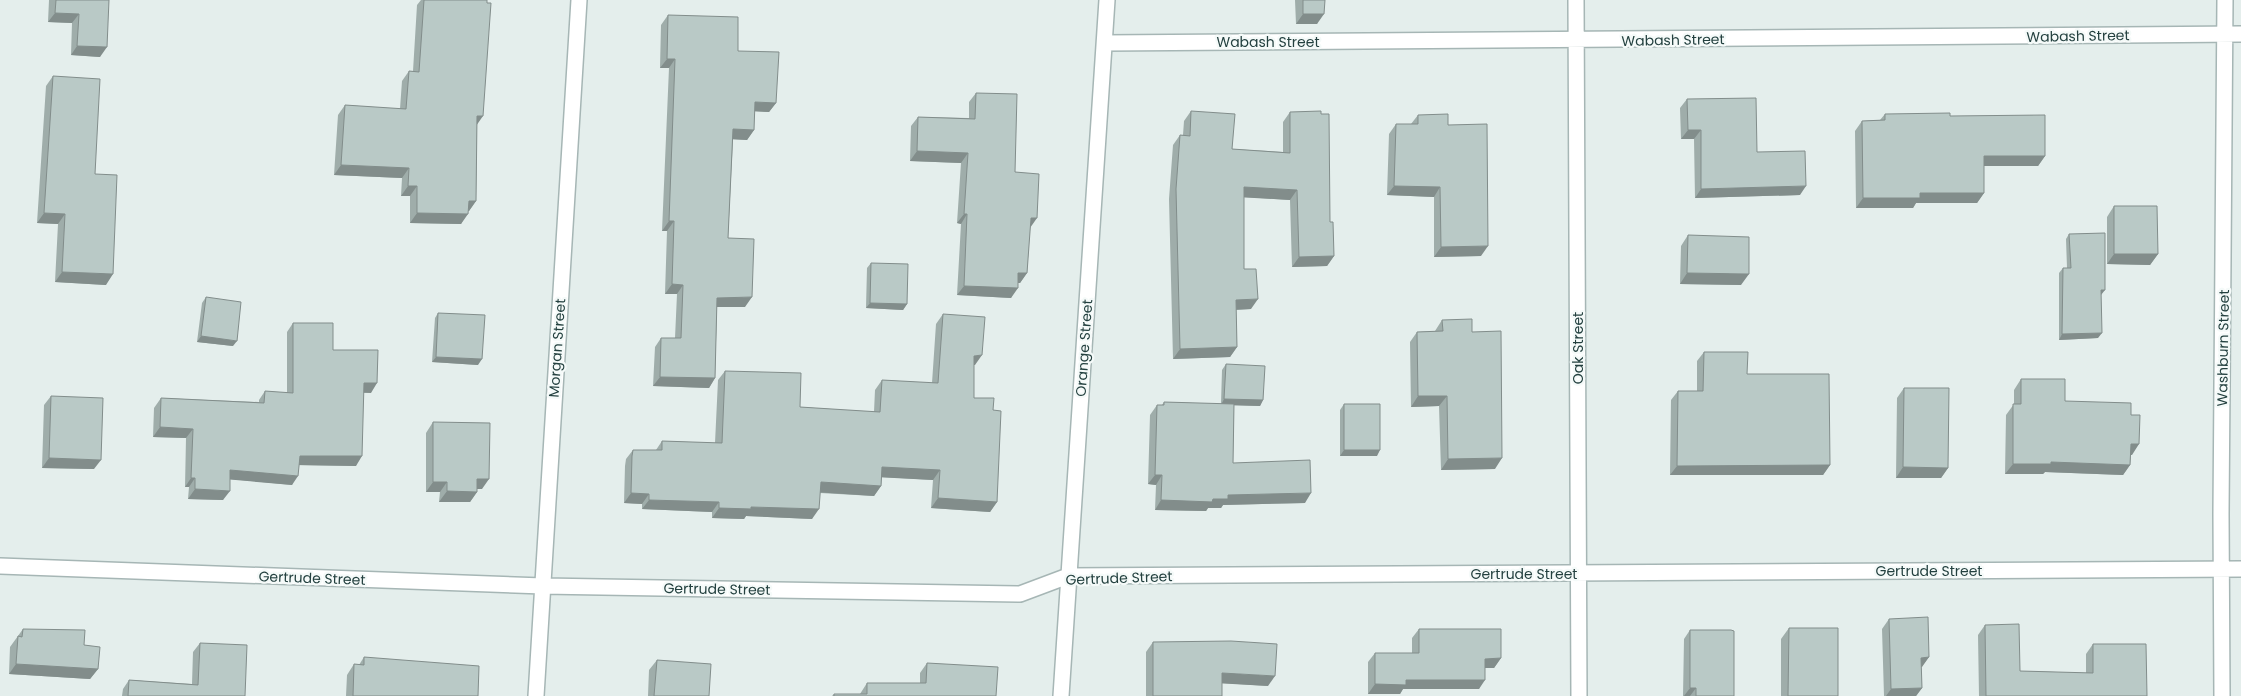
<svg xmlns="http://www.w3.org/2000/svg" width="2241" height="696" font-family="Poppins,sans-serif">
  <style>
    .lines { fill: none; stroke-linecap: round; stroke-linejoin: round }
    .minor-casing { stroke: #a6b6b5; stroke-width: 18 }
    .minor { stroke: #fff; stroke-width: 15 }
    .wall { fill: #9fadaa }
    .shaded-wall { fill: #828d8b }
    .building { fill: #b9c9c6; stroke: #828d8b }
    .labels { text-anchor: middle; stroke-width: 4.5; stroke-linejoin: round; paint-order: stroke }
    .street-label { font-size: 14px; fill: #23403f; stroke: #f5faf9 }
  </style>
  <rect width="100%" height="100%" fill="#e4eeec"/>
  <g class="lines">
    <g class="minor-casing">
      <path id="minor" d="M1576,0L1579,696
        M1105,43L2241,34
        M0,566L543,586L1020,594L1068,576L2241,569
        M536,696L579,0
        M1061,696L1107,0
        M2222,696L2221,514L2225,0"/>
    </g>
    <use href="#minor" class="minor"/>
  </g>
  <path class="wall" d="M49,0H109L100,57L71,55L72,23L48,22Z
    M421,0H487L477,125L476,201L469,211H468L461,224L410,223V196H401L402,178L334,175L338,115L345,105L400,109L402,81L409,71H413L417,5Z
    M1295,0H1325L1317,24H1296Z
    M668,15L738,51L776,103L769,112L754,111V130L747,140L733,139L728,238L745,307H717L715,378L709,388L653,386L655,347L661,338H675L677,294H665L667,231H662L669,68H660L661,25Z
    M53,76L95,174L106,285L55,282L58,224L37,223L46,86Z
    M976,93L1015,172L1030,228L1027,273L1020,283H1018L1011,298L957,295L961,224L957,223L961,163L910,161L911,126L918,117L969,118V102Z
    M1687,99L1757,152L1800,195L1695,198L1694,139H1681L1680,108Z
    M1191,111L1232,149L1283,152V122L1290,112L1330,222L1334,256L1327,266L1292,267L1290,200L1244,197V269L1251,309L1236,310L1237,347L1230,357L1173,359L1169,199L1173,145L1180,135H1183L1184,121Z
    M1885,114L2045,156L2038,166H1984V193L1977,203H1916L1913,208H1856L1855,131L1862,121L1880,120Z
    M1418,115L1448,125L1481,256L1434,257V197L1387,195L1389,134L1396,124H1411Z
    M2114,206L2158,254L2150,265L2107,264V217Z
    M2069,234L2101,295L2098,338L2059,340V273L2063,268H2067L2066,239Z
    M1688,235L1741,285L1680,284L1681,246Z
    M871,263L907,304L903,310L866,308L867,268Z
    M206,297L233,346L197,342L202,303Z
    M438,313L478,365L432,362L435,318Z
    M943,314L975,365H974V398L993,410L997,502L990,512L931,508L933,480L882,477L881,486L874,496L820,493L812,519L746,516L744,519L712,518V512L642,509V504L624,503L625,466L626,459L633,450H656L662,441L715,443L718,380L725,371L800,407L874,412L875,390L882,380L932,383L936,324Z
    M1442,320L1472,332L1495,469L1441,470L1439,406L1411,407L1410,342L1417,332L1435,331Z
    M293,323L333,350L371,393H363L356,466L299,465L292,485L230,479L223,500L188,499L189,487H185L186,438L153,437L154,408L161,398L259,402V400L265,391L287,393V332Z
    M1704,352L1747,374L1830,465L1823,475H1670L1671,400L1678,391H1697V361Z
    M1226,364L1263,400L1260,406L1234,405L1233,463L1305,503L1223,505L1221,508H1208L1206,511L1155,510L1156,485L1148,484L1150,415L1157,405H1162L1164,402L1221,404L1222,370Z
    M2021,379L2065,401L2131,415L2132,455H2131L2130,465L2123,475L2045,472L2043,474H2005L2006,415L2014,404V390Z
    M1904,388L1948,468L1941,478H1896L1897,398Z
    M51,396L94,469L42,468L44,405Z
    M1344,404L1377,456H1340V410Z
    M433,422L482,489H477V492L470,502H439L440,492H426V433Z
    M1889,619L1929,657L1921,667L1922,688L1916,696H1884L1882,629Z
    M1985,625L2020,671L2086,673V654L2093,644L2147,696H1979L1978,635Z
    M1789,628L1838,696H1781V639Z
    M23,629L84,645L98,669L90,679L9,674L10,647Z
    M1419,629L1501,658L1494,668H1485L1479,689H1403L1400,694H1368V662L1375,653H1412V638Z
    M1690,630L1734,696H1683L1684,639Z
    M1153,642L1268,686L1222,683V696H1146V652Z
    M200,643L245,696H122L123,689L129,680L192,684L193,652Z
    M364,657L478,696H346L347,675L354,664L359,665Z
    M657,660L709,696H648L649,670Z
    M927,663L996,696H832L834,694H860L867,683H920V673Z"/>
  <path class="shaded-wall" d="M55,13L79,14L72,23L48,22Z
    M1303,14H1324L1317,24H1296Z
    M77,46L107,47L100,57L71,55Z
    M667,59H675L669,68H660Z
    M755,102L776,103L769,112L748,111Z
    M477,116H483L476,126Z
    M733,129L754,130L747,140L727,139Z
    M1688,130H1701L1694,139H1681Z
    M917,151L968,153L961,163L910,161Z
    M1984,156H2045L2038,166H1977Z
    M341,165L409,168L402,178L334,175Z
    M408,186H417L410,196H401Z
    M1394,186L1440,187L1434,197L1387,195Z
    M1806,186L1800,195L1695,198L1701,189Z
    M1244,187L1297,190L1290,200L1237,197Z
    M1920,193H1984L1977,203H1916L1913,208H1856L1863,198Z
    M469,201H476L469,211H462Z
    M44,213L65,214L58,224L37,223Z
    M417,213L468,214L461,224L410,223Z
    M964,214H967L961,224L957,223Z
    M1031,218H1037L1030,228Z
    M669,221H674L667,231H662Z
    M1488,246L1481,256L1434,257L1441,247Z
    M2114,254H2158L2150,265L2107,264Z
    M1334,256L1327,266L1292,267L1299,257Z
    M62,272L113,274L106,285L55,282Z
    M1018,273H1027L1020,283H1012Z
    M1687,273L1749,274L1741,285L1680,284Z
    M672,284L683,285L677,294H665Z
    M964,286L1018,288L1011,298L957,295Z
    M2101,290H2105L2101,295Z
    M752,297L745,307H711L717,298Z
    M1258,299L1251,309L1229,310L1236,300Z
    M870,303L907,304L903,310L866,308Z
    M2102,333L2098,338L2059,340L2062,334Z
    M201,336L237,341L233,346L197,342Z
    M1237,347L1230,357L1173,359L1180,349Z
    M982,355L975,365H967L974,356Z
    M436,357L482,359L478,365L432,362Z
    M660,377L715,378L709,388L653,386Z
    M364,383H377L371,393L357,392Z
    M1418,396H1447L1439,406L1411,407Z
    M1224,399L1263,400L1260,406L1221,405Z
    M160,427L193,429L186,438L153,437Z
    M2131,444H2139L2132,455L2124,454Z
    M1344,450H1380L1377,456H1340Z
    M300,456H362L356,466L294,465Z
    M49,458L101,460L94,469L42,468Z
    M1502,458L1495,469L1441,470L1448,459Z
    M2051,462L2130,465L2123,475L2045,472L2043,474H2005L2013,464Z
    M1830,465L1823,475H1670L1677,466Z
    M882,467L940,470L933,480L875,477Z
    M1903,467L1948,468L1941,478H1896Z
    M230,470L298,476L292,485L224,479Z
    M1155,475H1162L1156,485L1148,484Z
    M191,478H195L189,487H185Z
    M477,479H489L482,489H469Z
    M433,482H447L440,492H426Z
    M821,482L881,486L874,496L814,492Z
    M195,489L230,491L223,500L188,499Z
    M447,491L477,492L470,502H439Z
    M631,493L649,494L642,504L624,503Z
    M1311,493L1305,503L1223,505L1221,508H1208L1206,511L1155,510L1161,500L1213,499L1228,495Z
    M938,498L997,502L990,512L931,508Z
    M649,500L719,502L712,512L642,509Z
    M751,507L819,509L812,519L746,516L744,519L712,518L719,508Z
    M1929,657L1922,667L1914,668L1921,658Z
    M1501,658L1494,668H1479L1485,659Z
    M16,664L98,669L90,679L9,674Z
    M1222,673L1275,676L1268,686L1215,683Z
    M1406,680H1485L1479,689H1403L1400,694H1368L1375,684Z
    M1690,688H1696L1690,696H1684Z
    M1922,688L1916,696H1886L1891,689Z"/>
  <path class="building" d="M56,0H109L107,47L77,46L79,14L55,13Z
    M424,0H487V3H491L483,116H477L476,201H469L468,214L417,213V186H408L409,168L341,165L345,105L406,109L409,71L419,72Z
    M1303,0H1325L1324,14H1303Z
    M668,15L738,17V51L779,52L776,103L755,102L754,130L733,129L728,238L754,239L752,297L717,298L715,378L660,377L661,338H681L683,285L672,284L674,221H669L675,59H667Z
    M53,76L100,79L95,174L117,175L113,274L62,272L65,214L44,213Z
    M976,93L1017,94L1015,172L1039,174L1037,218H1031L1027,273H1018V288L964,286L967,214H964L968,153L917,151L918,117L975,119Z
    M1756,98L1757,152L1805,151L1806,186L1701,189V130H1688L1687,99Z
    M1191,111L1235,114L1232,149L1290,153V112L1321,111V114H1329L1330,222H1333L1334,256L1299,257L1297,190L1244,187V269H1256L1258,299L1236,300L1237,347L1180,349L1176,189L1180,135L1190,136Z
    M1950,113V116L2045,115V156H1984V193H1920V198H1863L1862,121L1885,120V114Z
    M1448,114V125L1487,124L1488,246L1441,247L1440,187L1394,186L1396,124H1418V115Z
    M2114,206H2157L2158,254H2114Z
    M2105,233V290H2101L2102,333L2062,334L2063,268H2071L2069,234Z
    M1688,235L1749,237V274L1687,273Z
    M871,263L908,264L907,304L870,303Z
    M206,297L241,302L237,341L201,336Z
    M438,313L485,315L482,359L436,357Z
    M943,314L985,317L982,355L974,356V398H994L993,410L1001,411L997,502L938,498L940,470L882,467L881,486L821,482L819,509L751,507V509L719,508V502L649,500V494L631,493L632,456L633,450H662V441L722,443L725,371L801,373L800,407L880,412L882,380L938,383Z
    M1472,319V332L1501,331L1502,458L1448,459L1447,396H1418L1417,332L1443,331L1442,320Z
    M293,323H333V350H378L377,383H364L362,456H300L298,476L230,470V491L195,489V478H191L193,429L160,427L161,398L264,403L265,391L293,393Z
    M1704,352H1748L1747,374H1829L1830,465L1677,466L1678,391H1703Z
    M1226,364L1265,366L1263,400L1224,399Z
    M2021,379H2065V401L2131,403V415H2140L2139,444H2131L2130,465L2051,462V464H2013V404H2021Z
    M1904,388H1949L1948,468L1903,467Z
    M51,396L103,398L101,460L49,458Z
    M1164,402L1234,404L1233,463L1310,460L1311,493L1228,495V499H1213L1212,502L1161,500L1162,475H1155L1157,405H1164Z
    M1344,404H1380V450H1344Z
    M433,422L490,423L489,479H477V492L447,491V482H433Z
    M1928,617L1929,657L1921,658L1922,688L1891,689L1889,619Z
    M2019,624L2020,671L2093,673V644H2146L2147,696H1986L1985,625Z
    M1789,628H1838V696H1788Z
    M23,629L85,630L84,645L100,647L98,669L16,664L18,636L22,637Z
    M1419,629H1501V658L1485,659V680H1406V685L1375,684V653H1419Z
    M1690,630H1731L1734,631V696H1696V688H1690Z
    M1231,641L1277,644L1275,676L1222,673V696H1153V642Z
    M200,643L247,645L245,696H128L129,680L198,685Z
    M364,657L479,666L478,696H353L354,664L364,665Z
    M657,660L711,664L709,696H654Z
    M927,663L998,667L996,696H834V694H867V683H926Z"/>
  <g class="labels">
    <g class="street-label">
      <text transform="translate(2078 36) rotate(-1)" y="5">Wabash Street</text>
      <text transform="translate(1673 40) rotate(-1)" y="5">Wabash Street</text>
      <text x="1268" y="47">Wabash Street</text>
      <text transform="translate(557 348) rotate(-86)" y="5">Morgan Street</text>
      <text transform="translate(1084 348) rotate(-86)" y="5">Orange Street</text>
      <text transform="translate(1578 348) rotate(-90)" y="5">Oak Street</text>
      <text transform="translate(2223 348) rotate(-89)" y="5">Washburn Street</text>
      <text x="1929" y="576">Gertrude Street</text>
      <text x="1524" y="579">Gertrude Street</text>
      <text transform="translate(312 578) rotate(2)" y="5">Gertrude Street</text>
      <text transform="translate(1119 578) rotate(-2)" y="5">Gertrude Street</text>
      <text transform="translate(717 589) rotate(1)" y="5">Gertrude Street</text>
    </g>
  </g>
</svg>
